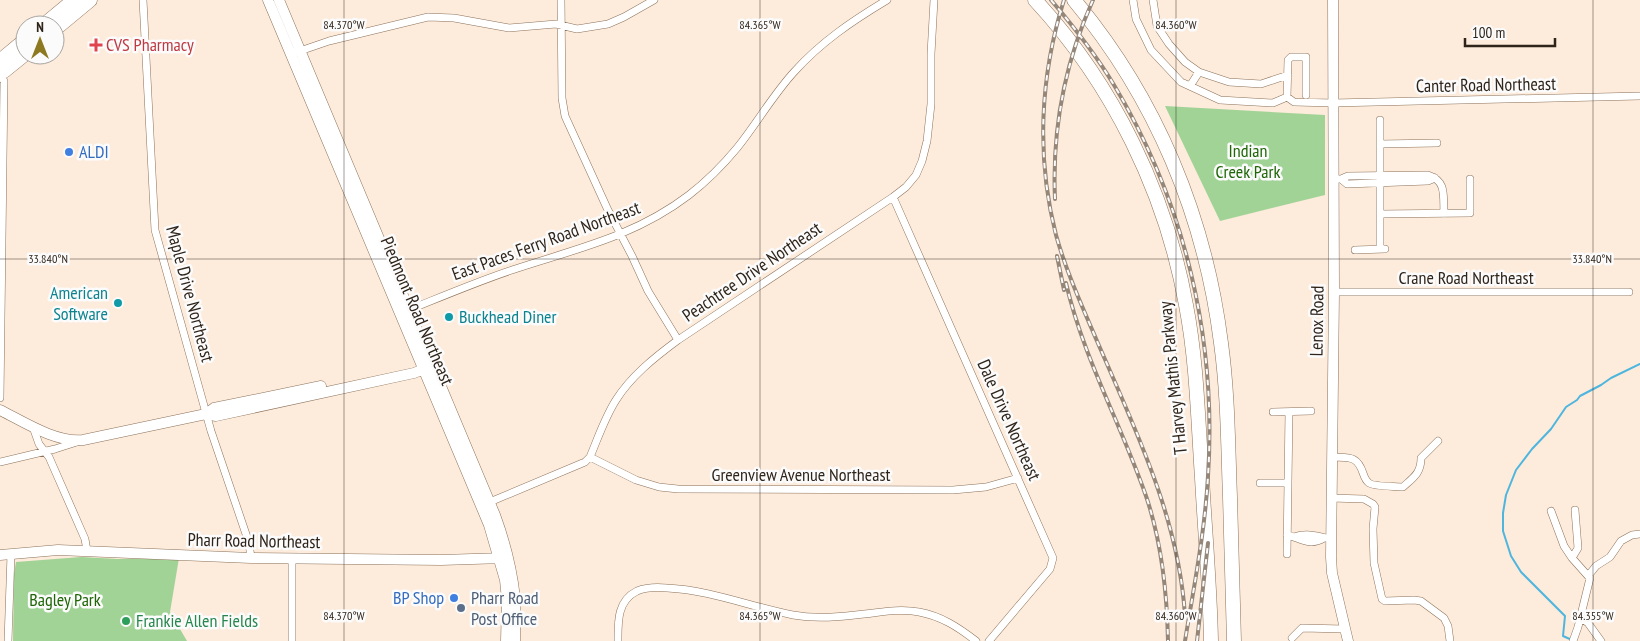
<svg xmlns="http://www.w3.org/2000/svg" width="1640" height="641" font-family="'PT Sans Narrow',sans-serif">
  <style>
    .green { fill: #a1d397 }
    .lines { fill: none; stroke-linecap: round; stroke-linejoin: round }
    .stream { stroke: #4eb6de; stroke-width: 2 }
    .street-casing { stroke: #8c725a; stroke-width: 8 }
    .secondary-casing { stroke: #8c725a; stroke-width: 11 }
    .highway-casing { stroke: #8c725a; stroke-width: 15 }
    .street { stroke: #fff; stroke-width: 7 }
    .secondary { stroke: #fff; stroke-width: 10 }
    .highway { stroke: #fff; stroke-width: 14 }
    .rail-casing { stroke: #948679; stroke-width: 4 }
    .rail { stroke: #fbfbfb; stroke-width: 2; stroke-dasharray: 5.5; stroke-linecap: butt }
    .ticks { fill: none; stroke: #2f241a; stroke-width: 1; stroke-opacity: 0.45 }
    .health-dot { fill: #e0444e; stroke: #fbfbfb; stroke-width: 2 }
    .shop-dot { fill: #3f7fe0; stroke: #fbfbfb; stroke-width: 2 }
    .culture-dot { fill: #0f9aa8; stroke: #fbfbfb; stroke-width: 2 }
    .service-dot { fill: #5c6f8a; stroke: #fbfbfb; stroke-width: 2 }
    .leisure-dot { fill: #2e9e5b; stroke: #fbfbfb; stroke-width: 2 }
    .labels { text-anchor: middle; stroke-width: 5; stroke-linejoin: round; paint-order: stroke }
    .health-label { font-size: 18px; fill: #be3a42; stroke: #fbfbfb; text-anchor: start }
    .street-label { font-size: 18px; fill: #2f241a; stroke: #fbfbfb }
    .park-label { font-size: 18px; fill: #1e6606; stroke: #fbfbfb }
    .shop-label { font-size: 18px; fill: #366cbe; stroke: #fbfbfb; text-anchor: start }
    .culture-label { font-size: 18px; fill: #0d838f; stroke: #fbfbfb; text-anchor: end }
    .service-label { font-size: 18px; fill: #4e5e75; stroke: #fbfbfb; text-anchor: start }
    .leisure-label { font-size: 18px; fill: #27864d; stroke: #fbfbfb; text-anchor: start }
    .ticks-label { font-size: 12px; text-anchor: middle; fill: #2f241a; stroke: #fbfbfb; stroke-width: 5; stroke-linejoin: round; paint-order: stroke }
  </style>
  <rect width="100%" height="100%" fill="#fdebdb"/>
  <path class="green" d="M1165,106L1325,115V195L1220,221Z
    M81,557L118,559L179,558L170,612L187,641H13L14,574L16,562Z"/>
  <g class="lines">
    <path class="stream" d="M1572,640L1563,636L1565,616L1521,572L1511,556L1503,531V513L1506,495L1516,470L1532,449L1551,429L1566,407L1577,400L1580,396L1601,385L1611,378L1640,364"/>
    <g class="street-casing">
      <path id="street" d="M143,0L155,230L211,431L249,543L251,558
        M561,0L562,98L565,116L607,208L632,256L648,291L678,340
        M1133,0L1136,19L1151,50L1181,82L1220,100L1273,103L1287,97L1294,102L1333,103L1640,96
        M1153,0L1157,26L1169,44L1185,62L1199,72L1229,82L1261,84L1288,75
        M297,52L329,41L428,17L454,18L509,28L556,24L577,29L608,24L624,17L654,0
        M0,76L4,81L0,398
        M1190,86L1199,72
        M1287,97L1288,60L1291,57H1306V95
        M1380,120V249
        M1380,144L1437,143
        M1334,179H1341L1348,176L1428,175C1447,181 1443,196 1444,214
        M1341,179L1347,184L1428,181L1435,178
        M893,197L1053,558L1050,569L989,641
        M1380,214L1470,213V179
        M1355,250L1385,249
        M1334,292H1629
        M406,311C441,297 476,282 512,270C575,249 634,237 689,195C707,181 723,165 737,148C757,123 773,95 794,72C821,42 852,21 887,0
        M1273,412L1311,411
        M33,427L39,444L49,457L85,539L87,551
        M590,457L636,480L659,487L678,489L953,490L986,487L1018,478
        M1332,457C1349,458 1357,455 1363,473C1364,476 1366,481 1369,483C1374,487 1396,486 1403,487C1414,477 1421,473 1421,458L1438,441
        M0,462L55,449L77,442
        M1260,483H1288
        M1331,498L1364,499L1373,504L1375,507L1373,529L1374,563L1382,599L1385,601L1414,600L1421,601L1444,618L1448,626L1450,641
        M485,504L585,462L590,457C598,438 605,417 616,400C631,376 655,357 678,340L893,197L906,187L916,175L922,161L927,141L931,104V54L934,0
        M1551,511L1564,546L1572,558L1588,576
        M1287,535C1301,538 1309,547 1324,538
        M1294,537C1305,533 1315,535 1326,538
        M1287,554L1289,412
        M1572,558L1578,548L1575,510
        M1580,617L1588,623L1601,641
        M1292,638L1302,628L1344,629
        M8,641L11,554
        M292,641V559
        M618,641C618,622 617,601 637,591C647,587 657,587 667,588C711,590 751,607 793,615C820,620 846,616 873,613C888,611 903,609 919,612C941,616 958,627 976,641
        M1573,641L1578,627L1590,578L1588,576L1596,566L1610,557L1621,541L1632,535L1640,534"/>
    </g>
    <g class="secondary-casing">
      <path id="secondary" d="M268,0L489,525L505,580L507,600L506,641
        M279,0L495,515C505,542 512,570 515,598C516,612 515,627 515,641
        M1333,0L1334,292L1331,557L1332,573L1348,641
        M0,410C24,422 56,443 83,440L206,414L216,416L414,373L429,367
        M206,414L214,408L321,386
        M0,555L58,550L251,558L441,560L504,558"/>
    </g>
    <g class="highway-casing">
      <path id="highway" d="M1035,0C1113,84 1166,193 1186,305C1197,362 1198,421 1202,478C1205,533 1210,587 1211,641
        M1074,0C1156,98 1205,216 1221,343C1228,394 1228,446 1230,497C1231,545 1233,593 1234,641
        M44,25L74,0
        M55,29L90,0
        M0,61L25,40
        M0,69L4,71L25,54"/>
    </g>
    <use href="#street" class="street"/>
    <use href="#secondary" class="secondary"/>
    <use href="#highway" class="highway"/>
    <g class="rail-casing">
      <path id="rail" d="M1051,0C1074,27 1096,55 1114,85C1185,203 1217,339 1208,476C1205,531 1194,586 1185,641
        M1064,0C1040,76 1036,157 1056,235C1066,271 1082,306 1097,341C1135,429 1179,518 1185,616
        M1055,199C1052,131 1065,62 1093,0
        M1057,256L1064,290
        M1066,283C1083,357 1121,424 1146,496C1162,543 1167,592 1168,641
        M1197,641L1208,543"/>
    </g>
    <use href="#rail" class="rail"/>
  </g>
  <path class="ticks" d="M344,0V641M760,0V641M1176,0V641M1593,0V641M0,259H1640"/>
  <path class="health-dot" d="M93.5 37.5h5v5h5v5h-5v5h-5v-5h-5v-5h5z"/>
  <g class="shop-dot">
    <circle cx="69" cy="152" r="5"/>
    <circle cx="454" cy="598" r="5"/>
  </g>
  <g class="culture-dot">
    <circle cx="118" cy="303" r="5"/>
    <circle cx="449" cy="317" r="5"/>
  </g>
  <circle class="service-dot" cx="461" cy="608" r="5"/>
  <circle class="leisure-dot" cx="126" cy="621" r="5"/>
  <g class="labels">
    <g class="health-label">
      <text x="106" y="51">CVS Pharmacy</text>
    </g>
    <g class="street-label">
      <text transform="translate(1486 85) rotate(-1)" y="6">Canter Road Northeast</text>
      <text transform="translate(546 241) rotate(-20)" y="6">East Paces Ferry Road Northeast</text>
      <text transform="translate(752 272) rotate(-34)" y="6">Peachtree Drive Northeast</text>
      <text x="1466" y="284">Crane Road Northeast</text>
      <text transform="translate(190 294) rotate(75)" y="6">Maple Drive Northeast</text>
      <text transform="translate(417 311) rotate(67)" y="6">Piedmont Road Northeast</text>
      <text transform="translate(1317 321) rotate(-89)" y="6">Lenox Road</text>
      <text transform="translate(1173 378) rotate(-96)" y="6">T Harvey Mathis Parkway</text>
      <text transform="translate(1009 420) rotate(66)" y="6">Dale Drive Northeast</text>
      <text x="801" y="481">Greenview Avenue Northeast</text>
      <text transform="translate(254 541) rotate(1)" y="6">Pharr Road Northeast</text>
    </g>
    <g class="park-label">
      <text x="1248" y="157">Indian<tspan x="1248" dy="21">Creek Park</tspan></text>
      <text x="65" y="606">Bagley Park</text>
    </g>
    <g class="shop-label">
      <text x="79" y="158">ALDI</text>
      <text x="444" y="604" text-anchor="end">BP Shop</text>
    </g>
    <g class="culture-label">
      <text x="108" y="299">American<tspan x="108" dy="21">Software</tspan></text>
      <text x="459" y="323" text-anchor="start">Buckhead Diner</text>
    </g>
    <g class="service-label">
      <text x="471" y="604">Pharr Road<tspan x="471" dy="21">Post Office</tspan></text>
    </g>
    <g class="leisure-label">
      <text x="136" y="627">Frankie Allen Fields</text>
    </g>
  </g>
  <g class="ticks-label">
    <text x="344" y="29">84.370°W</text>
    <text x="760" y="29">84.365°W</text>
    <text x="1176" y="29">84.360°W</text>
    <text x="48" y="263">33.840°N</text>
    <text x="1592" y="263">33.840°N</text>
    <text x="344" y="620">84.370°W</text>
    <text x="760" y="620">84.365°W</text>
    <text x="1176" y="620">84.360°W</text>
    <text x="1593" y="620">84.355°W</text>
  </g>
  <g transform="translate(40 40)"><circle r="24" fill="#fbfbfb" stroke="#a9a5a1"/>
  <path d="M0-4L9 19L0 12L-9 19Z" fill="#8d7a20"/>
  <text y="-8" font-size="14" font-weight="bold" text-anchor="middle" fill="#2f241a">N</text>
  </g>
  <path d="M1465 38v8h90v-8" fill="none" stroke="#2f241a" stroke-width="2.5"/>
  <text x="1472" y="38" font-size="15" fill="#2f241a" stroke="#fbfbfb" stroke-width="4" paint-order="stroke">100 m</text>
</svg>
